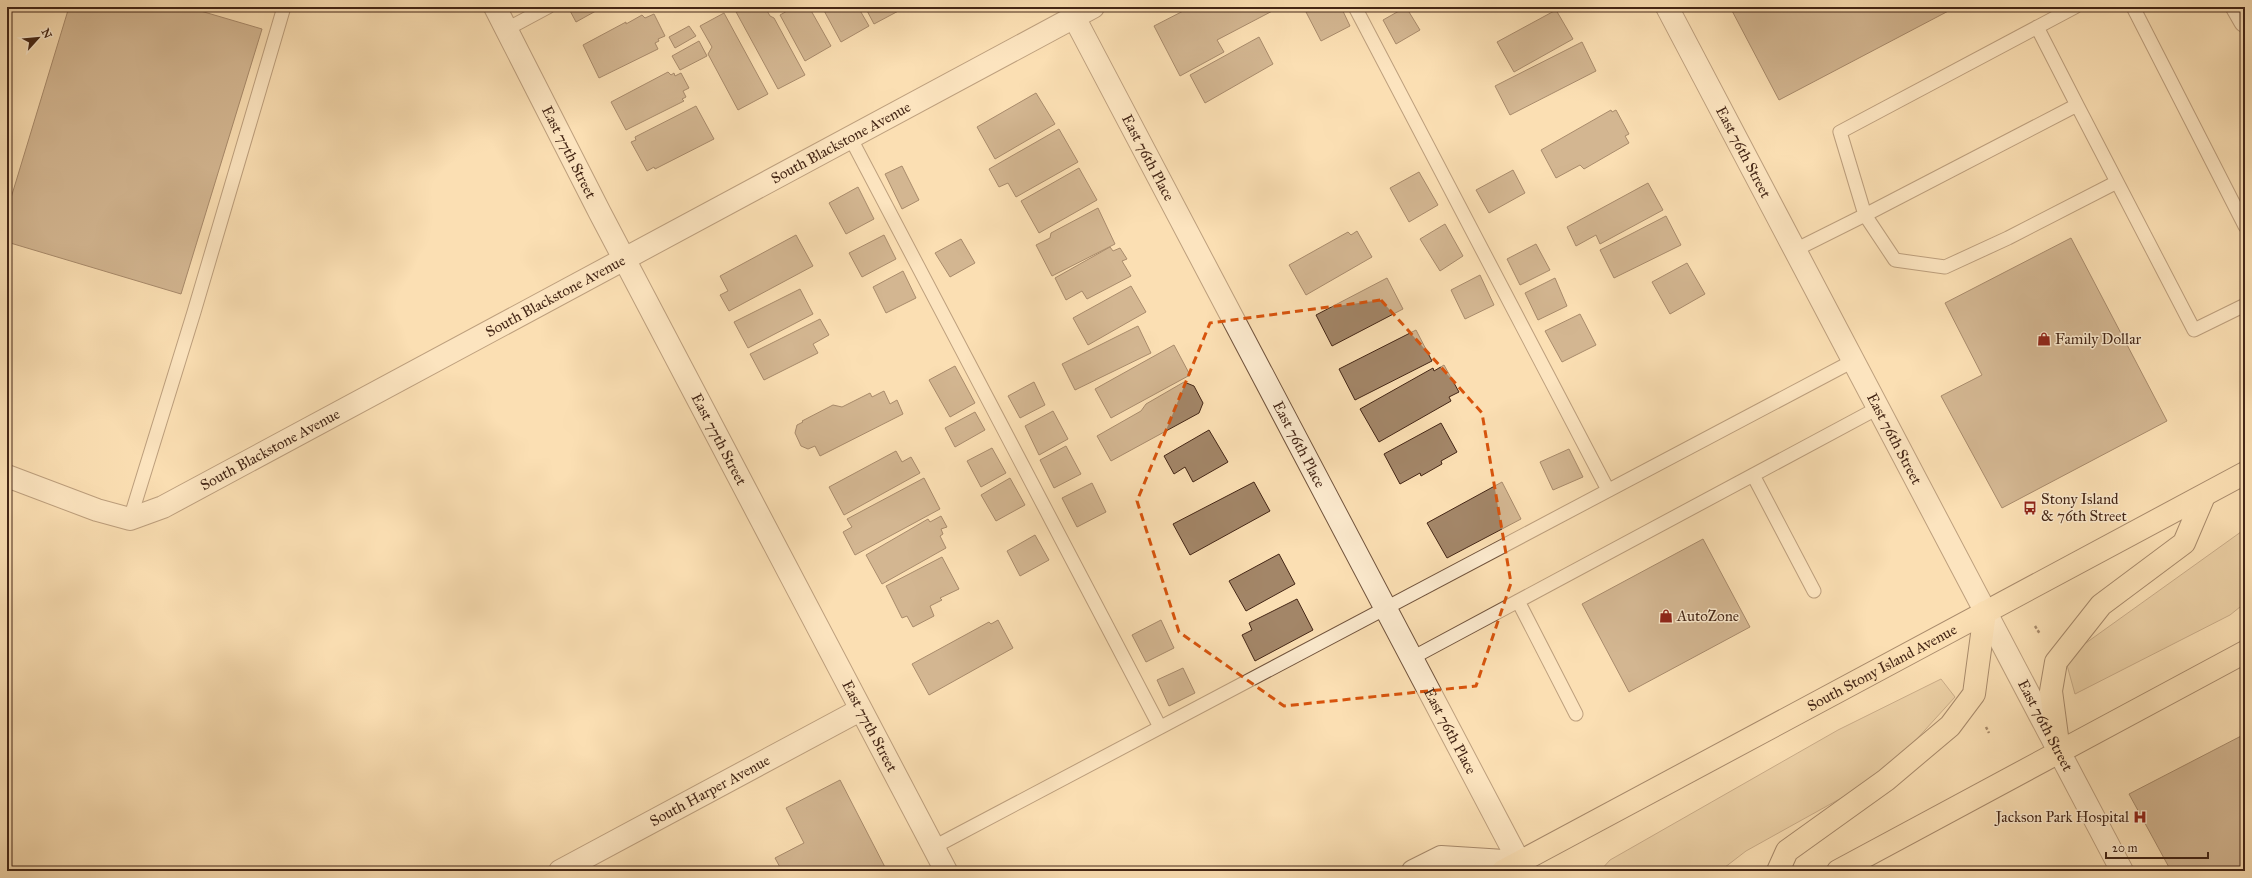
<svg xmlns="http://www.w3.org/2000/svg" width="2252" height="878" font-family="'IM FELL Great Primer',serif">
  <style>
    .green { fill: #dcc098; stroke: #907357 }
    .building { fill: #a38668; stroke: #442616 }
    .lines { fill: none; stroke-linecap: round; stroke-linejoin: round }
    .service-casing { stroke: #72543d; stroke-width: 15 }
    .minor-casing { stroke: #72543d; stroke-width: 24 }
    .tertiary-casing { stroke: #72543d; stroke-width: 24 }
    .secondary-casing { stroke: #442616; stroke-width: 24 }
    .trunk-casing { stroke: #442616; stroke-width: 24 }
    .path { stroke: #442616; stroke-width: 2.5; stroke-dasharray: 3 2; stroke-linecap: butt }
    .service { stroke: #fceace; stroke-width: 13 }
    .minor { stroke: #fceace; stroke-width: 22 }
    .tertiary { stroke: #fceace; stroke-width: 22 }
    .secondary { stroke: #fceace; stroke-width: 22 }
    .trunk { stroke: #fbdfb3; stroke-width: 22 }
    .marked { fill: none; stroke: #d8540d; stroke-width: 3; stroke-dasharray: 8 5; stroke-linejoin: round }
    .labels { text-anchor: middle; stroke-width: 3; stroke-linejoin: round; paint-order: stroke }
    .street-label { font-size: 15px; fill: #442616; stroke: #fceace }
    .poi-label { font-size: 15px; fill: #442616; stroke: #fceace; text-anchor: start }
  </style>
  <rect width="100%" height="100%" fill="#fbdfb3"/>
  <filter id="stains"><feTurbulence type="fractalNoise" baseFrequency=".005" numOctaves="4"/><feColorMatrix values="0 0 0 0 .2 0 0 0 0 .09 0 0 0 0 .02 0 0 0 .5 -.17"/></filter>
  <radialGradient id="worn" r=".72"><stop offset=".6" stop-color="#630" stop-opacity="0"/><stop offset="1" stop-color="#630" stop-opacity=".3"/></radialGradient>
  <path class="green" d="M2245,529V603L2230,615L2075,694L2065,658Z
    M1941,679L1955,697L1915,741L1863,786L1746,851L1720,871H1600L1610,860L1838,730Z"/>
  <path class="building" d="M69,7H187L262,29L181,294L7,242V211Z
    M568,7H603L576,22Z
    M740,7H765L770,16L774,18L805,75L778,89L735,10Z
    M794,7H809L831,46L805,61L780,15Z
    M822,7H858L869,26L841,42Z
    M865,7H904V8L874,24Z
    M1191,7H1280L1217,40L1224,52L1180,76L1154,26Z
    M1316,7H1341L1350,26L1321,41L1306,12Z
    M1406,7L1420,30L1396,44L1383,20Z
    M1730,7H1956L1779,100Z
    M1556,10L1573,39L1514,72L1497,42Z
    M724,13L768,94L738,110L708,54L712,47L700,26Z
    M654,14L665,36L658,39L659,41L655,43L658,49L599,78L583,45L626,22V24L642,15L645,18Z
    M689,26L696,36L675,48L669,37Z
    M1259,37L1273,64L1205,103L1190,75Z
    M699,41L707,56L680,70L672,56Z
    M1582,42L1596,71L1510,115L1495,86Z
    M668,72L671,75L674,73L675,76L681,73L689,88L683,91L686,97L682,99L684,101L626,130L611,102Z
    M1036,93L1055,124L995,159L977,127Z
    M696,106L714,139L655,169L654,167L647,171L631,142L636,140L635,137Z
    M1611,110L1612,112L1616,110L1629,134L1625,136L1629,143L1584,169L1580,165L1556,178L1541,150Z
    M1059,129L1078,162L1016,197L1008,183L999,187L989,169Z
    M902,166L919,200L902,209L885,174Z
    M1079,168L1097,200L1039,233L1021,201Z
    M1513,170L1525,193L1489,213L1476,190Z
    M1419,172L1438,205L1409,222L1390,188Z
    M1648,183L1663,210L1600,244L1596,235L1576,246L1567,227Z
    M858,187L874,219L846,234L829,203Z
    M1098,208L1115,244L1052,276L1036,245L1050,238L1051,233Z
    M1666,216L1681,245L1614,278L1600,250Z
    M1445,224L1463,256L1440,271L1420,239Z
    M1357,231L1372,257L1306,295L1289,265L1348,232L1351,235Z
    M796,235L813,266L729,311L720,295L728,291L720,276Z
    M884,235L896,259L862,277L849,253Z
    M2071,238L2167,421L2002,508L1941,396L1982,375L1945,303Z
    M961,239L975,263L950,277L935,253Z
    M1536,244L1550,270L1520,285L1507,259Z
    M1110,247L1113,251L1120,248L1127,259L1122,261L1131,276L1087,299L1082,291L1066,300L1055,278Z
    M1687,263L1705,294L1670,314L1652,282Z
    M903,271L916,298L886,313L873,287Z
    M1480,275L1494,305L1465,319L1451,290Z
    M1387,278L1403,309L1332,346L1316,315Z
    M1555,278L1567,306L1538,320L1525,293Z
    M1131,286L1146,312L1088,345L1073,318Z
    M800,289L813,314L748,348L734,322Z
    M1580,314L1596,345L1562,362L1545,331Z
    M820,319L829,335L813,344L818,353L764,380L750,354Z
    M1138,326L1151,353L1075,390L1062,364Z
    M1416,330L1432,361L1355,400L1339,369Z
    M1174,345L1190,375L1111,418L1095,389Z
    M1444,365L1459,392L1449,397L1451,401L1379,442L1360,409L1433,368L1434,371Z
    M955,366L975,403L950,417L929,380Z
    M1034,382L1045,405L1020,418L1008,396Z
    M1184,382L1194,386L1203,403L1199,413L1111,461L1097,436L1141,411L1146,404Z
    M884,391L890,404L897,400L903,414L820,456L815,446L808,449L801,446L795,433L797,425L803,422L802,421L833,405L842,407L870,393L872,397Z
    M1053,411L1068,439L1039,455L1025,426Z
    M975,412L985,430L955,447L945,428Z
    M1441,423L1457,452L1441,461L1442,464L1421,476L1420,473L1400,484L1384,454Z
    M1209,430L1228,462L1193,482L1185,467L1174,474L1164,456Z
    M1066,446L1081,474L1054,488L1040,460Z
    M992,448L1006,473L981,487L967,461Z
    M1569,449L1583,477L1553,490L1540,462Z
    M896,451L902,462L911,457L920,473L844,515L829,487Z
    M924,478L940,509L855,555L843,532L852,527L847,519Z
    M1010,478L1025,505L996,521L981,495Z
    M1254,482L1270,511L1190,555L1173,524Z
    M1502,482L1521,519L1447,558L1427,523Z
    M1092,483L1106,512L1077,527L1062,498Z
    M941,516L947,527L941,529L943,534L940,536L946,548L882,584L866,555L928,519L930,522Z
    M1035,535L1049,560L1020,576L1007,551Z
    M1703,539L1750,627L1629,692L1582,604Z
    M1279,554L1295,584L1246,611L1229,581Z
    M942,557L959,589L940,598L942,600L930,606L934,616L913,627L907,616L902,618L886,586Z
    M1297,599L1313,630L1255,661L1242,635L1252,630L1249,623Z
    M998,620L1013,648L929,695L912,664L989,622L991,624Z
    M1161,620L1174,648L1146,662L1132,635Z
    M1183,668L1195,693L1169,706L1157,680Z
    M2245,734V871H2171L2129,794Z
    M840,780L887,871H782L775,858L804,843L786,808Z"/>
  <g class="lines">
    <g class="service-casing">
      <path id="service" d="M1355,7L1608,490
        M2133,7L2245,226
        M2037,27L2077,105
        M507,29L548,7
        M850,137L1160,727
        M2117,182L2008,238L1945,267L1895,260L1865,215L2077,105L2194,330L2245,305
        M1795,250L1865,215L1840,132L2075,7
        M1753,475L1814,591
        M130,519L194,312L284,7
        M1518,601L1576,714
        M1412,658L1878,408
        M934,847L1853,361"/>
    </g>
    <g class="minor-casing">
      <g id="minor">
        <path id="s1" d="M495,7L600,213L946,871"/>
        <path d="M2237,7L2245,21"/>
        <path id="s2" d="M1074,17L1524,871"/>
        <path id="s3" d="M7,476L97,510L130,519L163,507L1093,7"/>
        <path id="s4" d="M560,871L860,710"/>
      </g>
    </g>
    <g class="tertiary-casing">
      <g id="tertiary">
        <path id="s5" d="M1667,7L2122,871"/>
      </g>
    </g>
    <g class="secondary-casing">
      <path id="secondary" d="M1413,871L1441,857L1520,862"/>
    </g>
    <g class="trunk-casing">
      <g id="trunk">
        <path d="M2059,751L2051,691L2056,662L2101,605L2184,543L2204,496"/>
        <path id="s6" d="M1503,871L2245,473"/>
        <path d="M1778,871L1787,851L1886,780L1950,726L1974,694L1985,612"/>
        <path d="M1838,871L2245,652"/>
      </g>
    </g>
    <path class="path" d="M2035,626L2040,634
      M1986,727L1989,733"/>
    <use href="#service" class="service"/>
    <use href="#minor" class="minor"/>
    <use href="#tertiary" class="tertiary"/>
    <use href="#secondary" class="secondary"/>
    <use href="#trunk" class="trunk"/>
  </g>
  <path d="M0 0H2252V878H0ZM1381,300L1482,413L1511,583L1476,686L1284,706L1179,632L1137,501L1210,323Z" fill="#fbdfb3" fill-opacity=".55" fill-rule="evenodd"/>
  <path class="marked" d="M1381,300L1482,413L1511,583L1476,686L1284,706L1179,632L1137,501L1210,323Z"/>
  <defs>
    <g id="shop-bare" transform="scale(1.08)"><path d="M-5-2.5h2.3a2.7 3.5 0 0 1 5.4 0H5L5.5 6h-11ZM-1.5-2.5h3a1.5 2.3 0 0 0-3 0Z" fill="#8f2418" stroke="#fceace" stroke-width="2.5" paint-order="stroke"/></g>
    <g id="bus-bare" transform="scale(1.08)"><path d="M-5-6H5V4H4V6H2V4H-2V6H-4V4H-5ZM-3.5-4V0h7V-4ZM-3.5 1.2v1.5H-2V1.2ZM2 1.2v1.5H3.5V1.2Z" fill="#8f2418" stroke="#fceace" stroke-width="2.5" paint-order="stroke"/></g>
    <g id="hospital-bare" transform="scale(1.08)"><path d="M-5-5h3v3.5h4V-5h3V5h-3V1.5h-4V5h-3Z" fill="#8f2418" stroke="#fceace" stroke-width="2.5" paint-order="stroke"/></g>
  </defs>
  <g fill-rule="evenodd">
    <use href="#shop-bare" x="2044" y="339"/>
    <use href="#bus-bare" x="2030" y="508"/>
    <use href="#shop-bare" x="1666" y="616"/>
    <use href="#hospital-bare" x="2140" y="817"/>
  </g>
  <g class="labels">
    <g class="street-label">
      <text dy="5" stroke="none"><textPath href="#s3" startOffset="935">South Blackstone Avenue</textPath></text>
      <text dy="5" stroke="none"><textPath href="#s1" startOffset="163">East 77th Street</textPath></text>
      <text dy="5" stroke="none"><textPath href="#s5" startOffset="164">East 76th Street</textPath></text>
      <text dy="5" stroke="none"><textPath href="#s2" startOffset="159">East 76th Place</textPath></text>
      <text dy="5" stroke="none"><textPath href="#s3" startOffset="611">South Blackstone Avenue</textPath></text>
      <text dy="5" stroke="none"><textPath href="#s5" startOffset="488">East 76th Street</textPath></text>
      <text dy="5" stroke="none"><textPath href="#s1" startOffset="487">East 77th Street</textPath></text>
      <text dy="5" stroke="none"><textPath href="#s2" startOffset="483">East 76th Place</textPath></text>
      <text dy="5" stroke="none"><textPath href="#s3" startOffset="287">South Blackstone Avenue</textPath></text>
      <text dy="5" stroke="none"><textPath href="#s6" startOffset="430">South Stony Island Avenue</textPath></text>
      <text dy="5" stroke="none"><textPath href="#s5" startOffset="812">East 76th Street</textPath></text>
      <text dy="5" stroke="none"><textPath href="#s1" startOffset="811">East 77th Street</textPath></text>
      <text dy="5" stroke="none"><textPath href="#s2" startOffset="807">East 76th Place</textPath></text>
      <text dy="5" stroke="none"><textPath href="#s4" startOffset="170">South Harper Avenue</textPath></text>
    </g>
    <g class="poi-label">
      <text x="2055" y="344">Family Dollar</text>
      <text x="2041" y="504">Stony Island<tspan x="2041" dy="17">&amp; 76th Street</tspan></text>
      <text x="1677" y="621">AutoZone</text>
      <text x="2129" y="822" text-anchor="end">Jackson Park Hospital</text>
    </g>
  </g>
  <rect width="2252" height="878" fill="none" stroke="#fbdfb3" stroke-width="24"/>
  <rect x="8" y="8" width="2236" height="862" fill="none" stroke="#442616" stroke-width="2"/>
  <rect x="12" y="12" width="2228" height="854" fill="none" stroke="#442616"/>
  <g transform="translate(38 38) rotate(63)" stroke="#fceace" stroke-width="3" paint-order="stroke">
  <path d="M0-3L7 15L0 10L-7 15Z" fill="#442616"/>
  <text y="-6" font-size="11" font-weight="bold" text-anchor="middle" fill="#442616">N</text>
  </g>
  <path d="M2106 852v6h102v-6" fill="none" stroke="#442616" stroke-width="2"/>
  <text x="2112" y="852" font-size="12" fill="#442616" stroke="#fceace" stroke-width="3" paint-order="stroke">20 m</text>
  <rect width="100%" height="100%" filter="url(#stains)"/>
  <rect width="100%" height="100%" fill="url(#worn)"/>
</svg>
